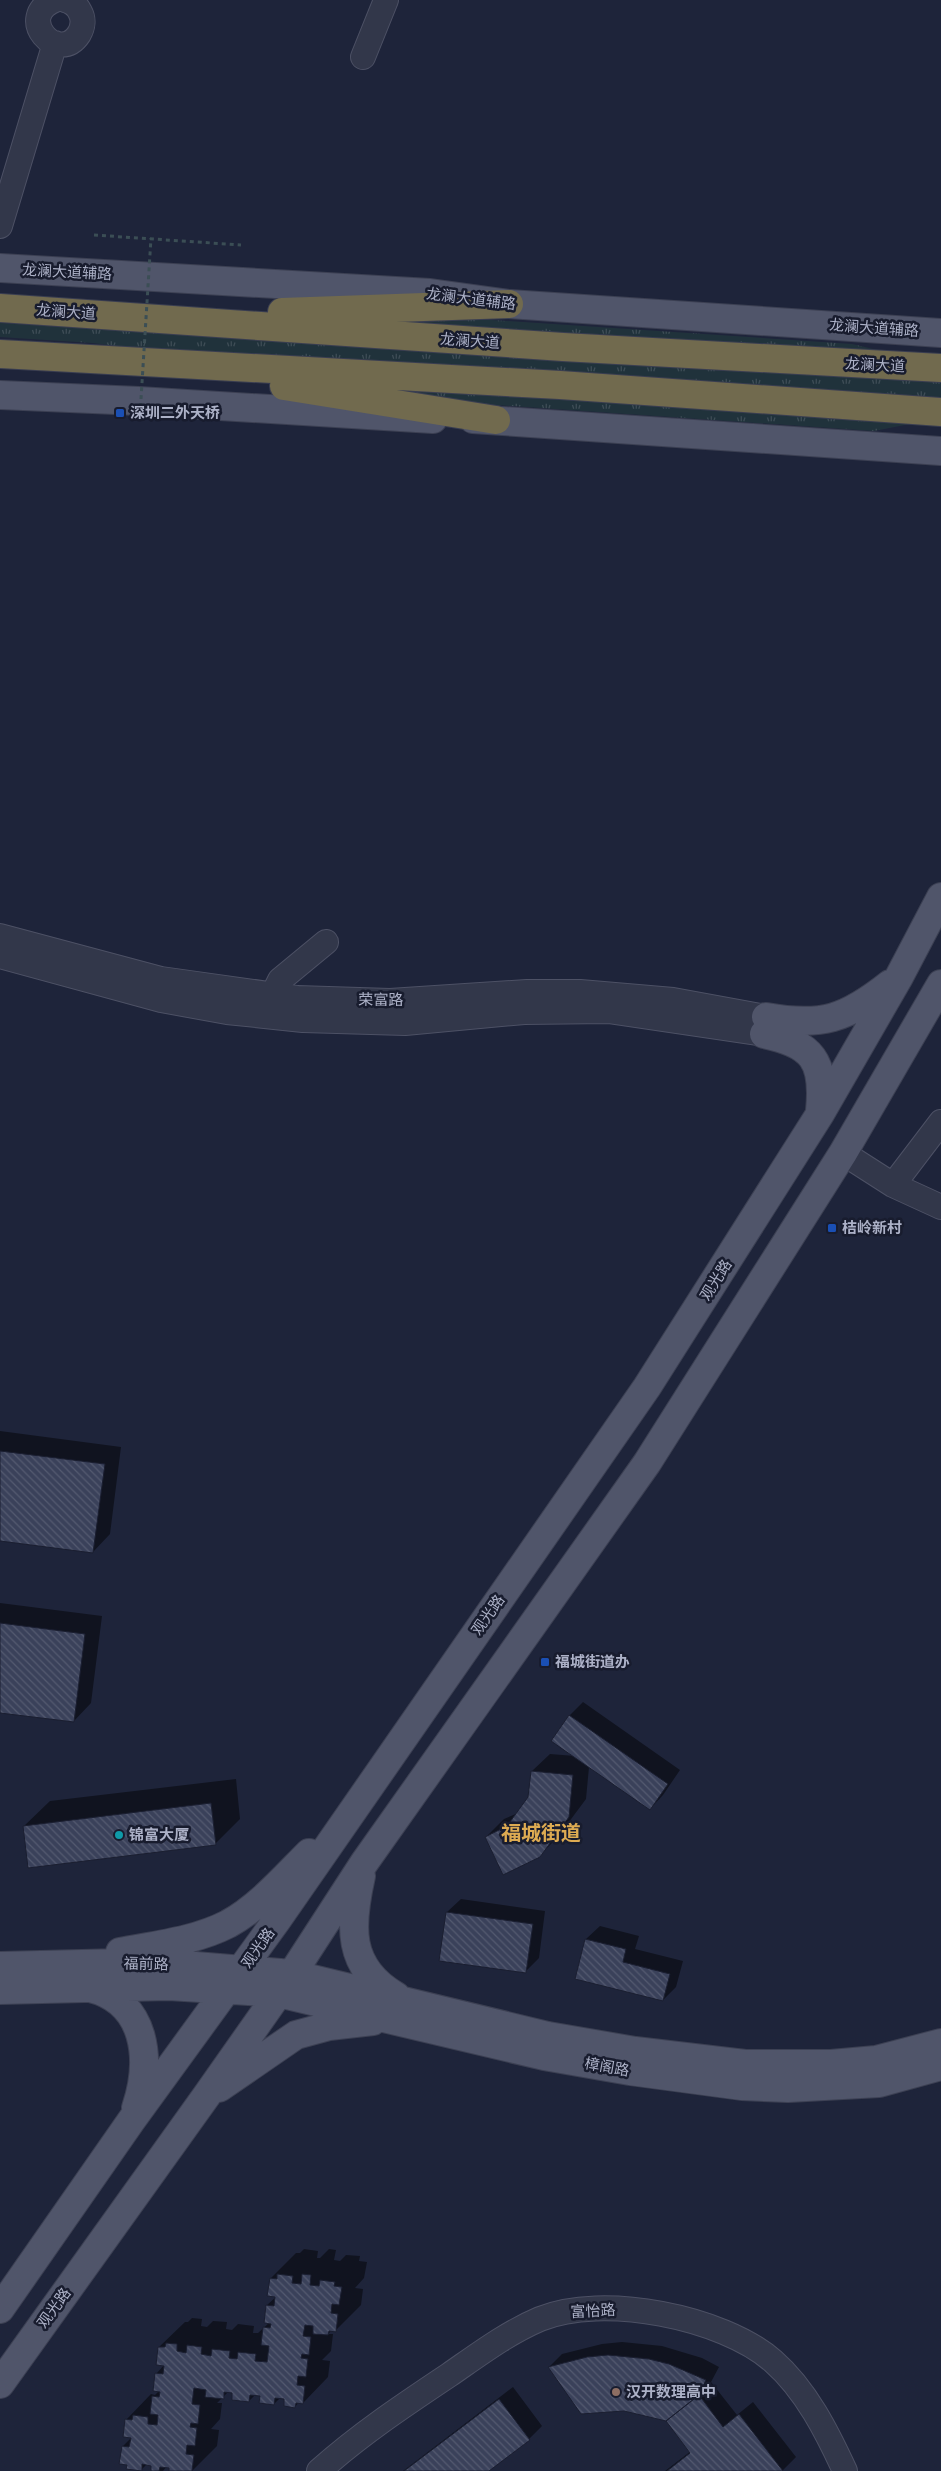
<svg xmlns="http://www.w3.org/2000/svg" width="941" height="2471" font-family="'IBM Plex Sans','Noto Sans SC',sans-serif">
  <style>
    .grass { fill: url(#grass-tufts) }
    .shadow { fill: #0007 }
    .building { fill: url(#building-back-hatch); stroke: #1a1e30 }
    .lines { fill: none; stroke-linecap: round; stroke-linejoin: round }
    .minor-casing { stroke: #4d5165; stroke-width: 26 }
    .major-casing { stroke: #3c4053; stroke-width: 30 }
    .highway-casing { stroke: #3a3e51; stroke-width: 30 }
    .path { stroke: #3b4e55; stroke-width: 3; stroke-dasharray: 4 4; stroke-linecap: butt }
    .minor { stroke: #32374a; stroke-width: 24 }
    .major { stroke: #50556a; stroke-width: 28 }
    .highway { stroke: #716a4e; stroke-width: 28 }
    .path-bridge { stroke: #3b4e55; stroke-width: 3; stroke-dasharray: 4 4; stroke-linecap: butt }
    .transit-dot { fill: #1a4fb4; stroke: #181c2e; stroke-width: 2 }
    .culture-dot { fill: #0f9aa8; stroke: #181c2e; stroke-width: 2 }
    .education-dot { fill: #8d6e63; stroke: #181c2e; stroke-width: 2 }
    .labels { text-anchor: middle; stroke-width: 5; stroke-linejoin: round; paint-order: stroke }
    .street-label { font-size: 15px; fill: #acb1c7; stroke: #181c2e }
    .poi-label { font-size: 15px; font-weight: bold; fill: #acb1c7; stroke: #181c2e; text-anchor: start }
    .district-label { font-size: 20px; font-weight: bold; fill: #ddab52; stroke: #181c2e }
  </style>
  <defs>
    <pattern id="grass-tufts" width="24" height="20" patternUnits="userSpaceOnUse" patternTransform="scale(1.25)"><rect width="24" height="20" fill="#20323b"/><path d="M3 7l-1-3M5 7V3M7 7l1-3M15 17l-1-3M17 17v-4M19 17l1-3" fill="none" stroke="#3e4d56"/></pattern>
    <pattern id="building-back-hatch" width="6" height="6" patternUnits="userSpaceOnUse" patternTransform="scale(1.25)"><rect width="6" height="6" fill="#3a415a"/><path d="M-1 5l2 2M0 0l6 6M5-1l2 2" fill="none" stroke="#545a70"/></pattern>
  </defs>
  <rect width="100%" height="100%" fill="#1e243a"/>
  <path class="grass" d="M433,316L852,344L907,357L941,360V424L920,422L874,431L468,403L174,354L93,343L0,337V323L110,330Z"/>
  <path class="shadow" d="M0,1431L121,1447L110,1534L93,1552L0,1540Z
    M0,1603L102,1616L91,1703L74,1721L0,1712Z
    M583,1702L680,1770L663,1795L650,1809L589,1767L586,1799L557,1838L539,1856L486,1837L504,1819L518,1813L530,1797L532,1771L550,1754L575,1756L570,1715Z
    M236,1779L240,1819L215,1844L24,1826L50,1801Z
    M461,1899L545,1911L539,1958L525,1972L447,1912Z
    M600,1926L639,1936L635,1949L683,1961L676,1987L663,2000L576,1978L586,1939Z
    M304,2249L318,2251L317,2258H320L329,2249L336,2250L334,2260L340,2261L346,2255L360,2256L359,2261L367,2262L364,2278L355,2288L363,2289L361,2305L336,2330H332L328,2334H333L331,2351L322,2360L330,2361L328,2377L303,2403L299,2402L295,2407L286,2398H280L274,2404L261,2395H255L249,2401L229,2391L217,2403H222L220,2419L211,2429L219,2430L217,2446L192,2471H170V2467L167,2466L163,2471H152L153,2465L147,2464L141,2470L123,2446L132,2437L126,2420L151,2394L155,2395L159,2391L156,2374L165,2364L159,2347L185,2322H188L192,2318L202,2319L201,2326L207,2327L213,2321L227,2322L226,2329L232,2330L238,2324L254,2326L253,2333H258L270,2322L267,2305L277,2296L271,2278L296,2253H300Z
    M622,2342L662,2346L702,2358L719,2367L711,2382L737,2415L753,2402L796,2457L782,2471H665L691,2451L667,2420L549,2367L562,2354L602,2344Z
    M513,2387L542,2426L529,2439L487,2471H403Z"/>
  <path class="building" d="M0,1451L105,1464L93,1553L0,1541Z
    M0,1623L85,1634L74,1722L0,1713Z
    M569,1715L668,1784L650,1810L551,1741Z
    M531,1771L573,1775L569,1817L540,1857L503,1875L485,1837L507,1826L528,1797Z
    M211,1803L216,1845L28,1868L23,1826Z
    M446,1912L533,1924L526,1973L439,1961Z
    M585,1939L626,1949L623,1962L670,1974L663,2001L575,1979Z
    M277,2274L293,2276L292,2283L301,2284L302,2274L311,2275L310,2285L319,2286L320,2280L335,2282L334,2286L342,2287L339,2305L332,2304L331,2313L338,2314L336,2332L329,2331L328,2335L313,2334V2326L305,2325L303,2336L311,2337L309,2355L302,2354L301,2358L308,2359L306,2377L298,2376L297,2385L305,2386L303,2404L296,2403L295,2408L284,2406V2399L275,2398L274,2405L259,2403L260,2396L250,2395L249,2402L232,2400V2393L224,2392V2399L205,2397L206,2390L194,2388L192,2404L200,2405L198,2424L191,2423L190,2427L197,2428L195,2446L187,2445L186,2454L194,2455L192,2471H169V2468L160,2467L159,2471H151V2466L142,2464V2471L126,2469L127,2465L119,2464L122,2446L129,2447L131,2438L123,2437L125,2419L132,2420L133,2415L148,2417V2424L157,2425L158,2415L150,2414L152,2396L159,2397L160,2392L153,2391L155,2373L163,2374L164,2366L156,2365L158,2347H165L166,2343L177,2344V2351L186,2353L187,2345L202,2347L201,2354L211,2356L212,2349L230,2351L229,2358L237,2359L238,2352L256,2354L255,2361L267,2362L269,2346L261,2345L263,2327L270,2328L271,2324L264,2323L266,2305L274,2306L275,2297L267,2296L270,2278L277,2279Z
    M608,2355L649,2359L669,2364L706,2380L699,2395L666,2421L624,2411L581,2414L548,2367L587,2357Z
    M699,2395L723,2427L739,2414L783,2471H667L690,2453L666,2421Z
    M499,2399L530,2440L489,2471H404Z"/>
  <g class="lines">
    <g class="minor-casing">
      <path id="minor" d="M55,0C14,17 58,66 79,34C83,27 84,19 80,12C77,5 72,2 65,0
        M363,57L386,0
        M0,226L55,43
        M0,936L161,979L297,998L390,1001L527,992H580L673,1000L766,1017
        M0,956L161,1000L227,1012L303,1020L405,1023L524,1012L608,1011L764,1034
        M274,1010L276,988L280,980L326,942
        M843,1153L893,1185L941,1207
        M893,1185L941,1122
        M319,2471C359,2435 404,2405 449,2375C478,2355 507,2333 540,2319C602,2293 723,2317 773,2361C806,2390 827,2432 845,2471"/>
    </g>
    <g class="major-casing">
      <path id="major" d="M0,268L430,293L509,304L941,333
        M0,395L139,401L433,419
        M473,419L941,451
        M766,1017C822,1027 846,1019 890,984
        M764,1034C813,1044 825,1061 820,1111
        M361,1876C350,1925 346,1967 396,1996
        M120,1952C156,1945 195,1941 228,1924C259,1907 284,1878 309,1853
        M0,1966L122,1963L183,1965L292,1974L548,2036L635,2051L745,2064H831L876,2060L941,2043
        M90,1988C147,2002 152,2060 136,2108
        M0,1990L169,1986L278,1993L544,2056L630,2071L742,2086L788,2088L879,2083L941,2066
        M219,2088L296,2035L329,2026L373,2021
        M0,2309L131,2121L277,1920L647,1387L820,1114L899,977L941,897
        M0,2384L207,2095L292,1974L364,1863L647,1463L843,1153L941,984"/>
    </g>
    <g class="highway-casing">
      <path id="highway" d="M0,308L563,347L941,368
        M282,312L509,304
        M0,354L560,385L941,412
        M284,386L496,420"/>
    </g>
    <path class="path" d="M94,235L241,245"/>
    <use href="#minor" class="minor"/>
    <use href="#major" class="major"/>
    <use href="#highway" class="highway"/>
    <path class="path-bridge" d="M140,415L151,238"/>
  </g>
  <g class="transit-dot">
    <rect x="115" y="408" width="10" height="10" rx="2.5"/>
    <rect x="827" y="1223" width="10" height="10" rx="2.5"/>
    <rect x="540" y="1657" width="10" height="10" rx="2.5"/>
  </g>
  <circle class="culture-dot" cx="119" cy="1835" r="5"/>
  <circle class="education-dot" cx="616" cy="2392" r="5"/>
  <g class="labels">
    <g class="street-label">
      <text transform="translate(67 272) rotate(3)" y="5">龙澜大道辅路</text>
      <text transform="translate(471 299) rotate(7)" y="5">龙澜大道辅路</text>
      <text transform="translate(66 312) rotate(4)" y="5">龙澜大道</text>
      <text transform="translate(874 328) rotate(4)" y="5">龙澜大道辅路</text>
      <text transform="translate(470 341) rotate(4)" y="5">龙澜大道</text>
      <text transform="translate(875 365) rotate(3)" y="5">龙澜大道</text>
      <text x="381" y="1005">荣富路</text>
      <text transform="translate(716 1280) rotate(-58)" y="5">观光路</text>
      <text transform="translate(488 1615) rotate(-55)" y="5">观光路</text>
      <text transform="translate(258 1948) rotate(-55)" y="5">观光路</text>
      <text transform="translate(146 1964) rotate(1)" y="5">福前路</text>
      <text transform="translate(607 2067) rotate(10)" y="5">樟阁路</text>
      <text transform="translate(54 2308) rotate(-54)" y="5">观光路</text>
      <text transform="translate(593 2311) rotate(-3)" y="5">富怡路</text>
    </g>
    <g class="poi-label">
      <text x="130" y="418">深圳二外天桥</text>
      <text x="842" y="1233">桔岭新村</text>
      <text x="555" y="1667">福城街道办</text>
      <text x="129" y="1840">锦富大厦</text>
      <text x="626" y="2397">汉开数理高中</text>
    </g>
    <g class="district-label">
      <text x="541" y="1840">福城街道</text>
    </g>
  </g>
</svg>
